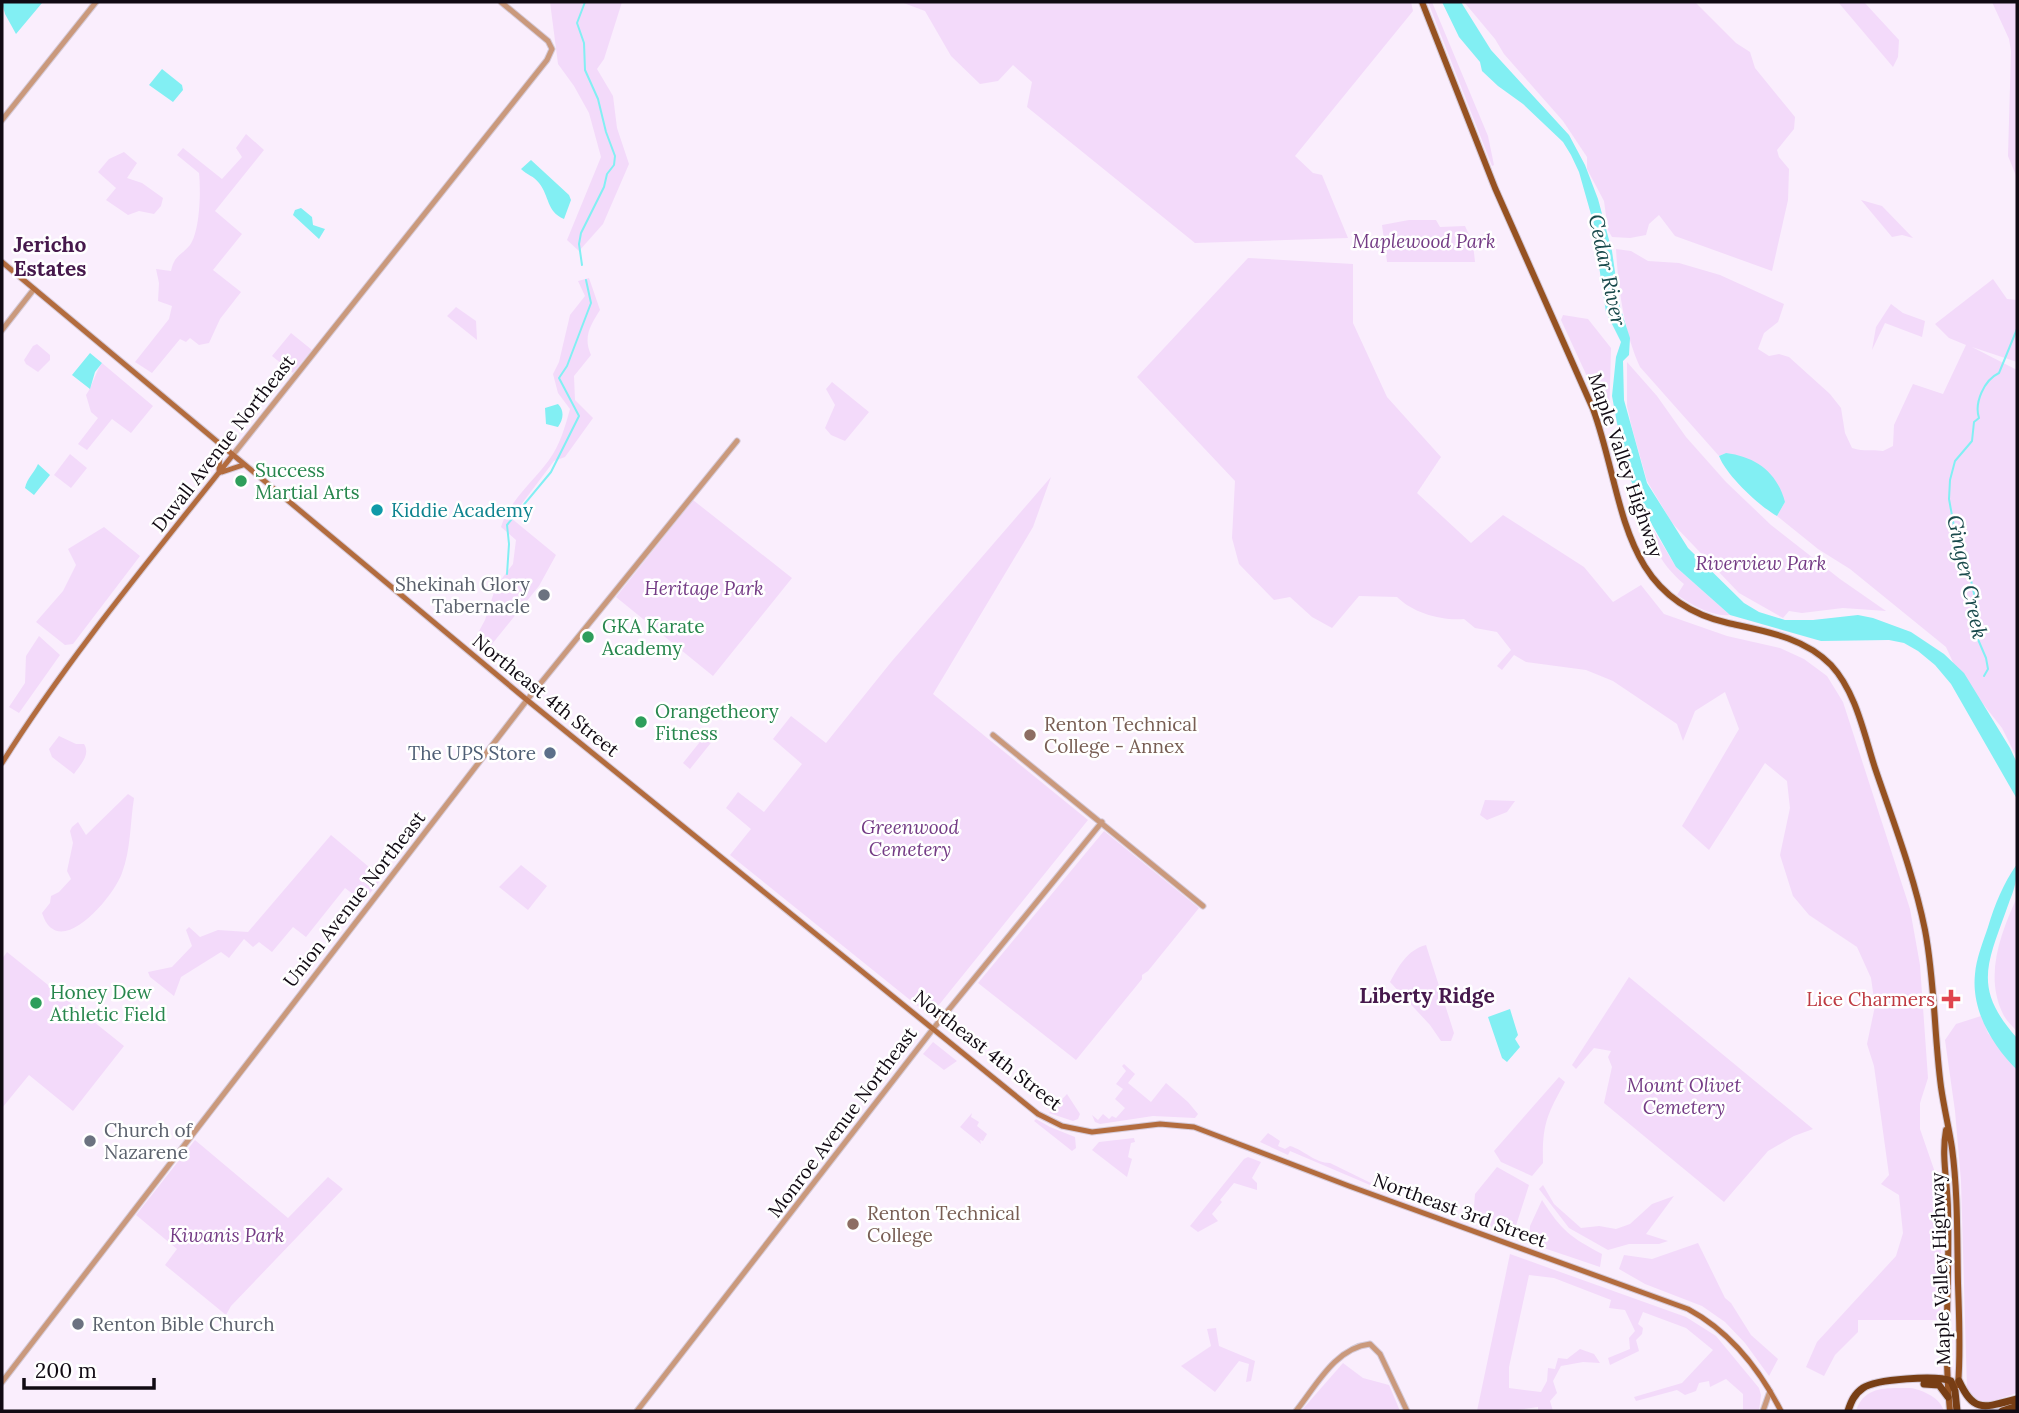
<svg xmlns="http://www.w3.org/2000/svg" width="2019" height="1413" font-family="Lora,serif">
  <style>
    .green { fill: #f3dafa }
    .water { fill: #82eff3 }
    .lines { fill: none; stroke-linecap: round; stroke-linejoin: round }
    .stream { stroke: #82eff3; stroke-width: 2 }
    .tertiary-casing { stroke: #d5cad8; stroke-width: 7 }
    .secondary-casing { stroke: #d5cad8; stroke-width: 7 }
    .primary-casing { stroke: #d5cad8; stroke-width: 8 }
    .motorway-casing { stroke: #d5cad8; stroke-width: 9 }
    .tertiary { stroke: #ca997c; stroke-width: 5 }
    .secondary { stroke: #b36c3e; stroke-width: 5 }
    .primary { stroke: #965222; stroke-width: 6 }
    .motorway { stroke: #783e15; stroke-width: 7 }
    .leisure-dot { fill: #2e9e5b; stroke: #fff; stroke-width: 2.5 }
    .culture-dot { fill: #0f9aa8; stroke: #fff; stroke-width: 2.5 }
    .worship-dot { fill: #6b7280; stroke: #fff; stroke-width: 2.5 }
    .education-dot { fill: #8d6e63; stroke: #fff; stroke-width: 2.5 }
    .service-dot { fill: #5c6f8a; stroke: #fff; stroke-width: 2.5 }
    .health-dot { fill: #e0444e; stroke: #fff; stroke-width: 2.5 }
    .labels { text-anchor: middle; stroke-width: 5; stroke-linejoin: round; paint-order: stroke }
    .park-label { font-size: 19px; font-style: italic; fill: #743b85; stroke: #fff }
    .street-label { font-size: 19px; fill: #110a13; stroke: #fff }
    .leisure-label { font-size: 19px; fill: #27864d; stroke: #fff; text-anchor: start }
    .culture-label { font-size: 19px; fill: #0d838f; stroke: #fff; text-anchor: start }
    .worship-label { font-size: 19px; fill: #5b616d; stroke: #fff; text-anchor: start }
    .education-label { font-size: 19px; fill: #785e54; stroke: #fff; text-anchor: start }
    .service-label { font-size: 19px; fill: #4e5e75; stroke: #fff; text-anchor: end }
    .health-label { font-size: 19px; fill: #be3a42; stroke: #fff; text-anchor: end }
    .neighbourhood-label { font-size: 21px; font-weight: bold; fill: #46194c; stroke: #fff }
    .water-label { font-size: 21px; font-style: italic; fill: #194a4c; stroke: #fff }
  </style>
  <rect width="100%" height="100%" fill="#faeefd"/>
  <path class="green" d="M550,2H622L604,59L597,69L613,96L617,128L629,164L603,224L579,251L567,240L601,157L589,113L574,86L558,64Z
    M901,2H1411L1413,11L1295,156L1313,173L1322,175L1348,238L1195,243L1027,107L1032,82L1013,65L998,81L980,84L951,56L925,11Z
    M1428,2H1432L1488,136L1494,165L1492,166Z
    M1464,2H1695L1736,43L1750,52L1755,68L1795,117L1794,129L1777,150L1779,157L1789,169L1788,200L1772,271L1675,236L1659,215L1649,224L1646,235L1630,238L1612,237L1608,230L1604,201L1587,169V157L1563,121L1504,54L1495,39Z
    M1838,2H1864L1899,40L1898,57L1893,67Z
    M1992,2H2017V178L2008,156L2011,51L2009,39Z
    M246,134L264,150L215,211L242,234L213,270L241,292L220,319L209,343L199,345L190,338L186,342L180,339L152,373L135,362L169,319L172,306L158,301L159,283L156,269L171,271C175,254 180,257 190,245C200,231 201,191 199,173L177,155L183,148L222,179L242,157L236,148Z
    M124,152L137,163L127,178L142,183L163,198L161,206L154,214L139,211L128,215L106,200L116,188L98,172L109,159Z
    M1861,200L1882,206L1913,238L1902,235L1892,237Z
    M1409,220H1436L1440,227L1465,226L1473,244L1475,262H1387L1382,225Z
    M1616,249L1631,251L1648,261L1679,263L1720,275L1784,304L1778,322L1764,333L1758,349L1769,356L1779,354L1789,357L1830,394L1841,408L1845,433L1852,448C1865,452 1871,449 1883,451L1893,446L1894,425L1913,384L1943,394L1966,345L1949,338L1935,324L1993,279L2007,299L2017,300V362L1972,347L2017,370V758L2002,728L1957,671L1946,647L1850,569L1818,549L1777,516L1785,502L1726,453L1719,456L1640,367C1624,332 1618,287 1616,249Z
    M1248,258L1353,264V323L1387,397L1441,457L1417,493L1471,543L1503,515L1584,567L1613,602L1641,585L1664,614L1727,636L1780,648L1804,659L1827,676L1843,702L1910,909L1920,965L1928,1078L1920,1103V1129L1938,1181L1941,1245L1940,1320H1858V1332L1835,1355L1824,1376L1806,1367L1817,1342L1896,1256L1903,1233L1899,1195L1881,1184L1889,1175L1874,1066L1867,1044L1875,1006L1871,978L1857,947L1809,915L1793,896L1780,855L1790,808L1787,781L1765,763L1709,850L1682,826L1739,729L1725,692L1695,711L1683,741L1677,724L1613,681L1586,670L1526,662L1514,655L1502,670L1497,666L1511,650L1497,632L1475,628L1464,619C1442,621 1413,613 1397,597L1359,596L1332,628L1312,617L1290,597L1274,600L1239,564L1232,538L1235,481L1137,377Z
    M589,278L600,310C590,326 583,337 591,355L574,376L575,400L593,418L565,457L554,461L511,518L556,555L539,586L484,654L472,644L485,620L496,586L513,564L516,540L501,527C509,501 533,482 549,460C560,445 565,427 570,409L558,393L553,374L559,362L570,315L585,296L578,281Z
    M1891,304L1903,313L1925,321L1922,337L1885,323L1872,350L1876,327Z
    M456,307L476,321L477,340L447,316Z
    M1563,315L1588,319L1611,348L1609,424L1561,320Z
    M291,333L312,350L293,373L272,356Z
    M37,344L50,355V360L38,372L26,364L24,360L33,346Z
    M1627,362L1657,396L1686,437L1726,482L1771,525L1840,579L1886,611L1843,608L1802,613L1789,611L1783,618L1739,593L1672,523L1647,481L1632,428L1627,406Z
    M102,363L153,406L131,433L112,419L87,450L78,444L98,418L91,412L86,395C93,385 95,373 102,363Z
    M832,382L869,412L845,441L831,435L825,428L835,405L826,389Z
    M70,454L87,468L71,488L54,475Z
    M1051,477L1033,527L933,694L1088,820L930,1016L730,855L751,829L726,808L738,792L764,812L802,764L773,739L791,716L826,743L892,661Z
    M693,500L792,578L713,676L616,597Z
    M104,527L140,556L73,644L65,645L36,622L63,591L76,565L68,549Z
    M1652,527L1676,567L1730,615C1712,617 1692,605 1677,595L1684,584C1672,574 1662,562 1655,547C1652,542 1651,537 1647,532Z
    M39,636L60,655L19,713L9,707L25,683L26,656Z
    M711,728L718,734L690,769L683,763Z
    M59,736L76,744H84C91,755 80,765 74,774L52,757L49,749Z
    M128,794L134,798C130,823 131,849 122,873C113,898 58,963 42,913L50,903L51,896L59,892L71,879L67,871L73,843L70,831L72,827L78,822L86,835Z
    M1485,800L1515,801L1507,812L1487,820L1480,815Z
    M1104,831L1199,908L1148,971L1142,975V979L1076,1060L978,983Z
    M331,835L382,878L363,902L345,888L306,937L293,927L272,952L259,942L253,947L244,939L229,958L221,952L181,977L174,996L150,977L148,972L172,967L192,946L186,930L189,927L200,937L218,930L248,932Z
    M521,865L547,886L528,910L499,887Z
    M2017,897V1032C2013,1026 2006,1021 2003,1014C1984,975 2001,933 2017,897Z
    M1426,945L1454,1033L1451,1041H1441L1430,1025L1390,982C1399,966 1407,950 1426,945Z
    M7,952L124,1046L73,1111L29,1075L2,1108V959Z
    M1629,977L1813,1129L1794,1136L1768,1151L1724,1202L1604,1103L1612,1067L1608,1057L1611,1051L1594,1048L1576,1069L1572,1065Z
    M1981,1016L1988,1033L2017,1070V1393L1987,1403L1973,1400L1967,1390L1961,1181L1955,1111L1945,1040L1956,1024Z
    M933,1042L957,1061L944,1070L923,1054Z
    M1124,1064L1135,1074L1128,1083L1151,1102L1166,1083L1188,1102L1198,1114L1195,1118L1153,1116L1100,1124L1095,1122L1092,1115L1098,1120L1103,1114L1109,1119L1112,1116L1116,1118L1125,1108L1115,1099L1123,1089L1116,1084L1126,1071L1122,1066Z
    M1559,1077L1565,1082C1547,1115 1542,1124 1543,1163L1532,1176L1501,1162L1494,1151Z
    M1067,1094L1080,1114L1078,1119L1073,1121L1049,1113Z
    M972,1113L971,1117L979,1122L977,1126L987,1134L983,1141L980,1140L981,1144L960,1127Z
    M1036,1119L1050,1127L1075,1137L1076,1148L1072,1151L1034,1121Z
    M1268,1133L1280,1141L1278,1146L1285,1149L1290,1146C1304,1150 1315,1163 1330,1163L1377,1186V1188L1290,1151L1288,1155L1260,1142Z
    M1134,1138L1135,1142L1131,1143L1128,1157L1132,1159L1127,1177L1092,1150L1099,1142Z
    M195,1140L288,1218L328,1177L343,1189L231,1306L226,1315L165,1265L177,1249L136,1215Z
    M1248,1157L1261,1162L1252,1178L1257,1183V1190L1234,1183L1220,1200L1222,1202L1212,1214L1218,1221L1198,1232L1190,1226L1244,1159Z
    M1497,1167L1529,1185L1513,1235L1473,1220L1475,1194Z
    M1543,1185L1554,1204L1581,1228L1599,1226L1616,1229L1630,1224L1652,1204L1674,1196L1646,1234L1668,1241L1659,1244H1629L1608,1250L1569,1228L1539,1189Z
    M1542,1200C1562,1231 1570,1237 1602,1254L1600,1267L1529,1243L1530,1226Z
    M1698,1243L1725,1298L1731,1303L1751,1335L1778,1359L1769,1376L1745,1343L1725,1322L1702,1306L1645,1284L1619,1269L1624,1255L1652,1259Z
    M1510,1254L1686,1317L1716,1336L1759,1388L1761,1395L1759,1411H1741L1743,1409V1394L1726,1379L1710,1387L1709,1381L1699,1383L1696,1391L1685,1395L1677,1390L1636,1401L1634,1397L1682,1383L1713,1350L1686,1328L1643,1312L1638,1324L1643,1328L1642,1334L1636,1340L1639,1351L1610,1365L1608,1358L1630,1349L1629,1338L1635,1331L1625,1310L1609,1308L1611,1300L1554,1278L1529,1275L1509,1367V1388L1541,1392L1547,1381L1548,1368L1555,1369L1558,1358L1567,1359L1580,1349L1594,1354L1600,1363L1583,1362L1561,1366L1553,1381L1557,1393L1550,1401L1553,1411H1538V1407L1511,1411H1477Z
    M1216,1328L1219,1346L1255,1361L1251,1381L1246,1382L1249,1364L1239,1361L1215,1392L1181,1366L1211,1346L1207,1329Z
    M1343,1363L1363,1378L1389,1385L1400,1411H1301Z
    M1911,1388C1925,1391 1940,1398 1944,1411H1856C1864,1385 1888,1388 1911,1388Z"/>
  <path class="water" d="M2,2H40L42,3L16,34L5,14Z
    M1442,2H1461L1491,50L1569,135L1585,165L1598,199L1612,251L1620,307L1630,338L1629,355L1623,361L1624,400L1647,483L1688,548L1744,603L1759,612L1785,620H1813L1858,615L1873,618L1911,632L1944,654L1964,673L2010,748L2017,763V799L1951,684L1935,665L1918,651L1904,643L1889,640L1821,641L1730,615L1676,567L1642,507L1625,466L1612,396L1616,357L1621,342L1606,312L1597,253L1596,232L1579,172L1571,155L1563,142L1523,104L1498,86L1482,71L1480,62L1459,37Z
    M162,69L182,85L183,90L173,102L149,85Z
    M531,160L569,195L571,200L564,219C546,211 550,197 539,183C534,176 527,175 521,169Z
    M301,208L312,217L313,225L325,229L319,239L293,215L295,210Z
    M90,353L102,363L95,372L90,389L72,375Z
    M558,404C565,411 563,420 558,427L546,424L545,408Z
    M1726,453C1756,457 1777,472 1785,502L1777,516C1759,506 1726,475 1719,456Z
    M38,464L50,475L34,495L25,488C27,478 34,473 38,464Z
    M2017,864C2017,886 2013,891 2006,911C1986,966 1974,990 2017,1038V1070C1993,1046 1971,1011 1975,974C1976,959 1983,942 1988,927C1995,904 2003,884 2017,864Z
    M1510,1009L1518,1035L1515,1039L1520,1047L1507,1062L1502,1058L1488,1017Z"/>
  <g class="lines">
    <path class="stream" d="M582,265L579,244L581,233L604,187L607,174L614,165L615,156L606,132L598,99L585,70L584,43L577,23L585,2
      M507,574L509,544L507,525L551,472L579,416L559,378L567,366L591,303L586,280
      M1984,676L1988,669L1986,658L1974,630L1975,598L1965,554L1955,532L1949,499L1950,480L1955,461L1972,441L1974,422L1979,418C1974,403 1984,380 1999,373L2017,329"/>
    <g class="tertiary-casing">
      <path id="tertiary" d="M2,120L96,2
        M2,330L34,289
        M232,456L547,60L552,49L548,41L501,2
        M993,735L1203,906
        M2,1382L527,700L737,441
        M637,1411L933,1029L1102,822
        M1296,1411C1316,1386 1335,1348 1370,1344L1380,1354L1407,1411
        M1763,1411L1770,1391"/>
    </g>
    <g class="secondary-casing">
      <path id="secondary" d="M2,262L527,700L1038,1114L1062,1126L1092,1132L1160,1124L1194,1127L1349,1186L1688,1309C1729,1331 1760,1370 1781,1411
        M222,472L243,465
        M219,473L220,445
        M2,763C70,655 153,556 232,456"/>
    </g>
    <g class="primary-casing">
      <path id="primary" d="M1422,2L1495,188L1593,409C1625,496 1618,598 1728,623C1764,631 1804,637 1831,665C1856,692 1864,734 1875,768C1893,821 1914,875 1925,930C1935,982 1934,1035 1941,1087C1944,1108 1949,1128 1952,1148C1958,1193 1957,1238 1958,1283C1959,1317 1961,1351 1958,1385
        M1946,1130C1941,1157 1948,1184 1948,1211C1950,1278 1943,1345 1950,1411"/>
    </g>
    <g class="motorway-casing">
      <path id="motorway" d="M1959,1381C1974,1413 1983,1408 2017,1399
        M1924,1384L1939,1385L1948,1397
        M1848,1411C1851,1402 1854,1394 1863,1388C1876,1379 1937,1375 1951,1381L1955,1391L1957,1411
        M2002,1411L2017,1406"/>
    </g>
    <use href="#tertiary" class="tertiary"/>
    <use href="#secondary" class="secondary"/>
    <use href="#primary" class="primary"/>
    <use href="#motorway" class="motorway"/>
  </g>
  <g class="leisure-dot">
    <circle cx="241" cy="481" r="7"/>
    <circle cx="588" cy="637" r="7"/>
    <circle cx="641" cy="722" r="7"/>
    <circle cx="36" cy="1003" r="7"/>
  </g>
  <circle class="culture-dot" cx="377" cy="510" r="7"/>
  <g class="worship-dot">
    <circle cx="544" cy="595" r="7"/>
    <circle cx="90" cy="1141" r="7"/>
    <circle cx="78" cy="1324" r="7"/>
  </g>
  <g class="education-dot">
    <circle cx="1030" cy="735" r="7"/>
    <circle cx="853" cy="1224" r="7"/>
  </g>
  <circle class="service-dot" cx="550" cy="753" r="7"/>
  <path class="health-dot" d="M1947.5 988.5h7v7h7v7h-7v7h-7v-7h-7v-7h7z"/>
  <g class="labels">
    <g class="park-label">
      <text x="1424" y="248">Maplewood Park</text>
      <text x="1761" y="570">Riverview Park</text>
      <text x="704" y="595">Heritage Park</text>
      <text x="910" y="834">Greenwood<tspan x="910" dy="22">Cemetery</tspan></text>
      <text x="1684" y="1092">Mount Olivet<tspan x="1684" dy="22">Cemetery</tspan></text>
      <text x="227" y="1242">Kiwanis Park</text>
    </g>
    <g class="street-label">
      <text transform="translate(223 443) rotate(-52)" y="7">Duvall Avenue Northeast</text>
      <text transform="translate(1626 465) rotate(71)" y="7">Maple Valley Highway</text>
      <text transform="translate(546 695) rotate(39)" y="7">Northeast 4th Street</text>
      <text transform="translate(354 899) rotate(-52)" y="7">Union Avenue Northeast</text>
      <text transform="translate(988 1050) rotate(38)" y="7">Northeast 4th Street</text>
      <text transform="translate(842 1122) rotate(-53)" y="7">Monroe Avenue Northeast</text>
      <text transform="translate(1460 1210) rotate(20)" y="7">Northeast 3rd Street</text>
      <text transform="translate(1940 1269) rotate(-92)" y="7">Maple Valley Highway</text>
    </g>
    <g class="leisure-label">
      <text x="255" y="477">Success<tspan x="255" dy="22">Martial Arts</tspan></text>
      <text x="602" y="633">GKA Karate<tspan x="602" dy="22">Academy</tspan></text>
      <text x="655" y="718">Orangetheory<tspan x="655" dy="22">Fitness</tspan></text>
      <text x="50" y="999">Honey Dew<tspan x="50" dy="22">Athletic Field</tspan></text>
    </g>
    <g class="culture-label">
      <text x="391" y="517">Kiddie Academy</text>
    </g>
    <g class="worship-label">
      <text x="530" y="591" text-anchor="end">Shekinah Glory<tspan x="530" dy="22">Tabernacle</tspan></text>
      <text x="104" y="1137">Church of<tspan x="104" dy="22">Nazarene</tspan></text>
      <text x="92" y="1331">Renton Bible Church</text>
    </g>
    <g class="education-label">
      <text x="1044" y="731">Renton Technical<tspan x="1044" dy="22">College - Annex</tspan></text>
      <text x="867" y="1220">Renton Technical<tspan x="867" dy="22">College</tspan></text>
    </g>
    <g class="service-label">
      <text x="536" y="760">The UPS Store</text>
    </g>
    <g class="health-label">
      <text x="1935" y="1006">Lice Charmers</text>
    </g>
    <g class="neighbourhood-label">
      <text x="50" y="252">Jericho<tspan x="50" dy="24">Estates</tspan></text>
      <text x="1427" y="1003">Liberty Ridge</text>
    </g>
    <g class="water-label">
      <text transform="translate(1607 270) rotate(78)" y="7">Cedar River</text>
      <text transform="translate(1967 577) rotate(78)" y="7">Ginger Creek</text>
    </g>
  </g>
  <rect width="2019" height="1413" fill="none" stroke="#110a13" stroke-width="7"/>
  <path d="M24 1378v10h130v-10" fill="none" stroke="#110a13" stroke-width="3.5"/>
  <text x="35" y="1378" font-size="21" fill="#110a13" stroke="#ffffff" stroke-width="5" paint-order="stroke">200 m</text>
</svg>
